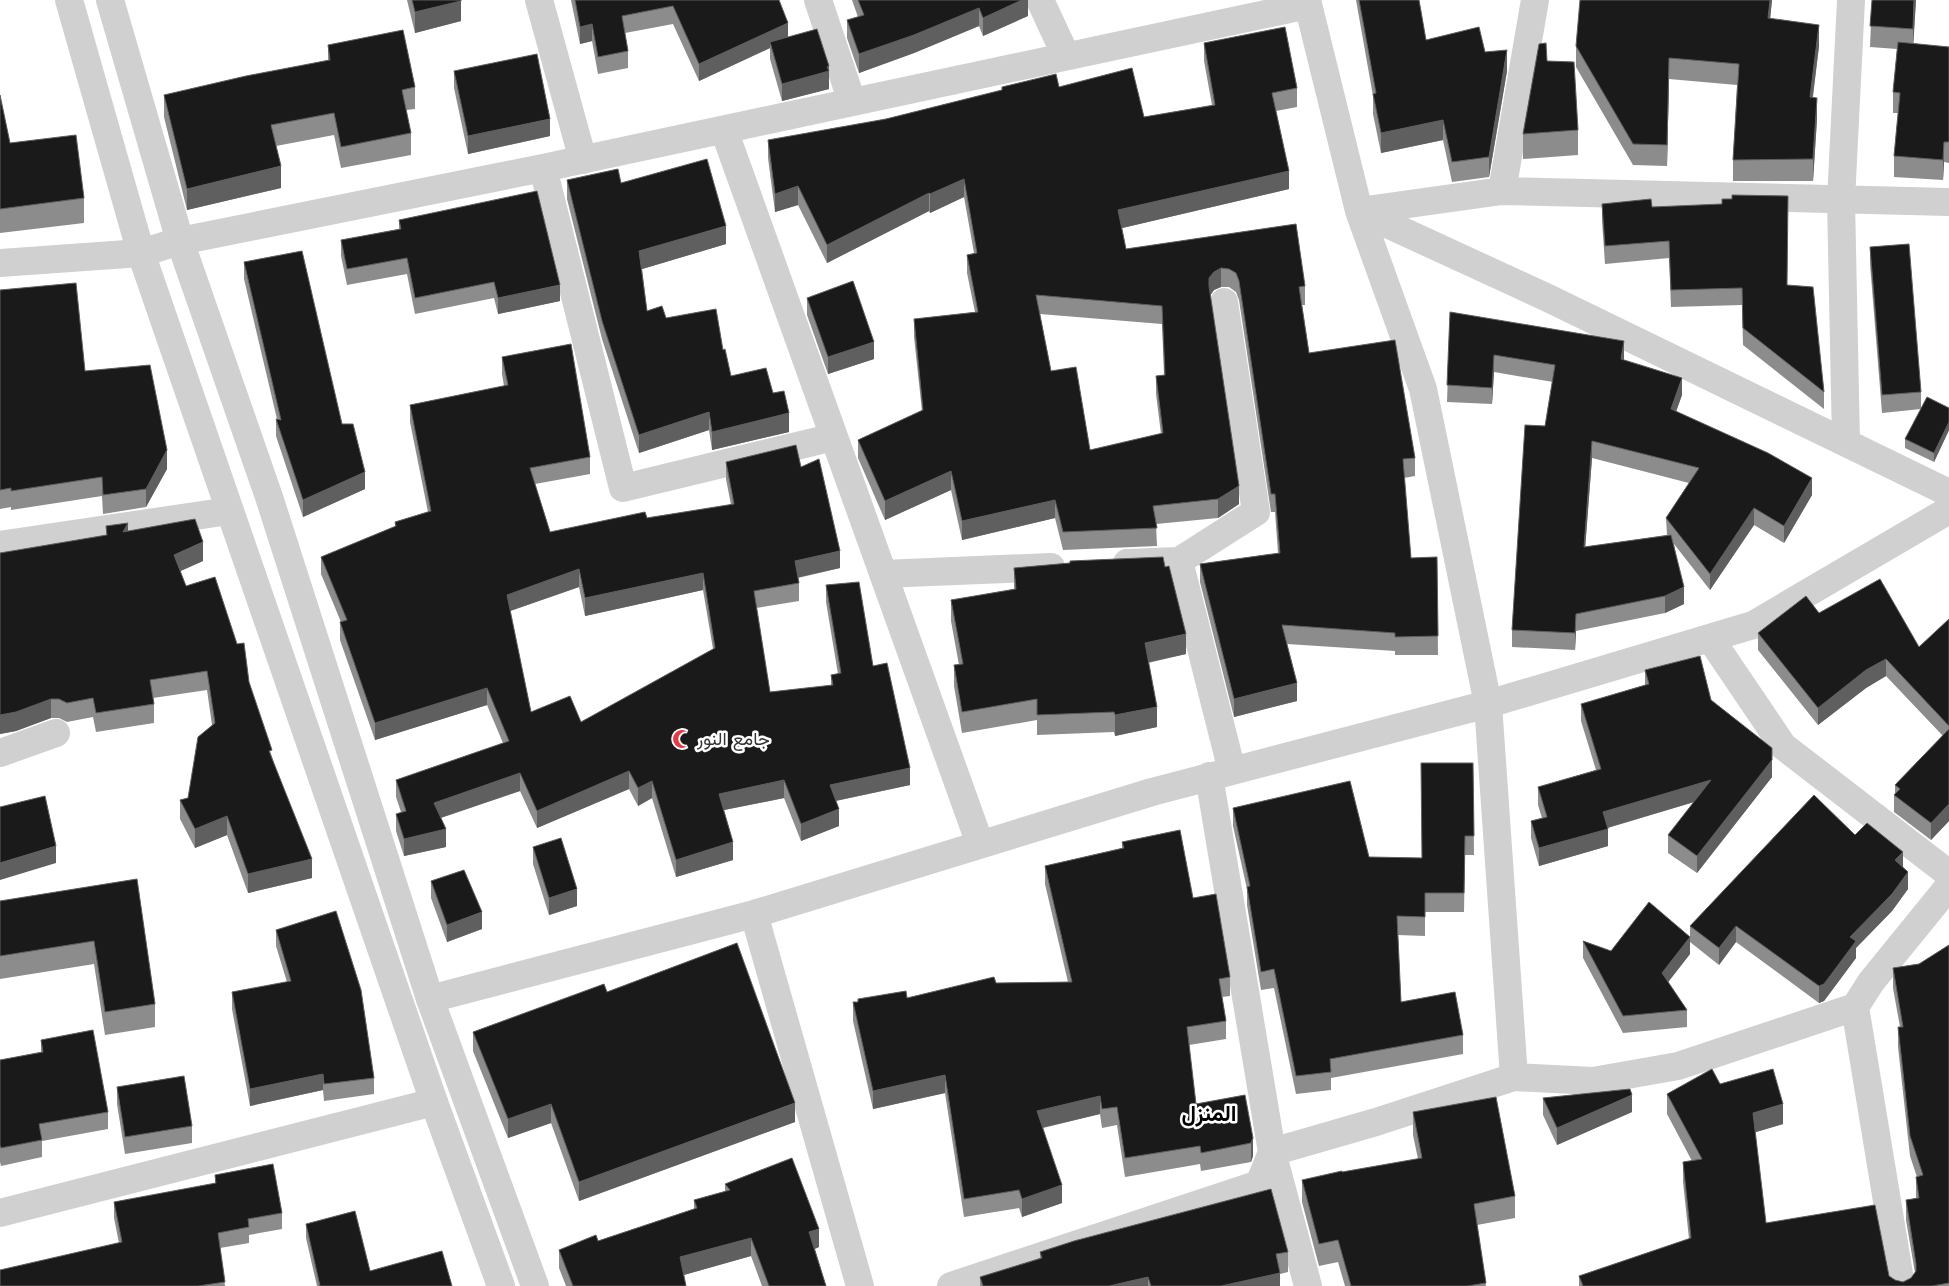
<svg xmlns="http://www.w3.org/2000/svg" width="1949" height="1286" font-family="'Work Sans',Vazirmatn,sans-serif">
  <style>
    .lines { fill: none; stroke-linecap: round; stroke-linejoin: round }
    .minor { stroke: #d0d0d0; stroke-width: 28 }
    .tertiary { stroke: #d0d0d0; stroke-width: 28 }
    .wall { fill: #8c8c8c; fill-rule: evenodd }
    .shaded-wall { fill: #5f5f5f }
    .building { fill: #1a1a1a; stroke: #5f5f5f; fill-rule: evenodd }
    .labels { text-anchor: middle; stroke-width: 5; stroke-linejoin: round; paint-order: stroke }
    .poi-label { font-size: 18px; fill: #333; stroke: #fff; text-anchor: start }
    .district-label { font-size: 22px; font-weight: bold; fill: #000; stroke: #fff }
  </style>
  <rect width="100%" height="100%" fill="#fff"/>
  <g class="lines">
    <path class="minor" d="M539,0L583,160
      M818,0L852,102
      M1040,0L1066,56
      M1307,0L1359,211L1423,389L1488,704L1514,1077
      M724,130L980,844
      M543,168L623,488L834,437
      M1502,191L1535,0
      M1359,211L1550,299L1949,493
      M1359,211L1502,191L1949,202
      M0,263L141,253L180,241L543,168L1308,5
      M1846,442L1841,200L1851,0
      M0,545L229,511
      M1179,561L1256,512L1224,302
      M1127,563L1179,561L1232,771
      M883,574L1051,567
      M1710,638L1783,746L1949,874
      M0,753L56,733
      M1209,776L1272,1152L1308,1286
      M754,914L860,1286
      M430,999L754,914L1152,792L1488,704L1753,625L1949,510
      M1855,1007L1901,1286
      M0,1213L434,1102
      M951,1286L1259,1184L1272,1152L1376,1122L1514,1077L1593,1081L1678,1066L1855,1007L1871,982L1949,886"/>
    <path class="tertiary" d="M69,0L141,253L434,1102L501,1286
      M110,0L180,241L269,497L430,999L535,1286"/>
  </g>
  <path class="wall" d="M407,0H461V21L415,33Z
    M571,0H779L788,37L829,84V89L782,101L770,59V48L699,81L673,24L625,33L628,51V68L598,74L592,41L580,44Z
    M852,0H1028V16L983,36L979,26L914,53L859,73L847,38V20L858,17Z
    M1356,0H1419L1426,40L1485,52L1507,71L1489,177L1452,182L1443,140L1381,153L1373,114V96Z
    M1772,0L1770,19L1819,46L1813,97L1817,119L1813,181H1733V160L1737,85L1669,79L1667,166L1633,165L1576,67V46Z
    M1872,0H1916L1913,44L1949,47V163L1944,162L1943,180L1894,177V156L1898,113H1893V92L1897,49L1870,47Z
    M1204,43L1297,88V107L1276,111L1289,189L1122,228L1126,249L1296,224L1305,286V305H1302L1309,353L1415,458V476L1404,478L1411,558L1437,557L1438,655H1395V651L1287,644L1297,701L1234,717L1200,582V564L1278,553L1275,512H1271L1239,300L1236,292L1229,287H1221L1214,290L1210,296L1239,504L1218,518L1156,524L1157,546L1063,550L1055,518L962,540L951,490L885,520L858,458V440L922,411L914,337V319L975,312L967,273V255L974,253L964,197L930,213L929,211L827,263L798,205L775,212L768,158V140L886,119L1002,90V87H1059L1144,117L1212,105L1204,61ZM1040,314L1162,324L1164,375L1156,376V394L1161,434L1090,450L1051,371Z
    M328,45L415,87V109L406,110L411,133V155L341,168L334,135L276,146L281,188L187,210L164,117V95L328,60Z
    M1547,61L1578,130V155L1523,159V134Z
    M454,71L550,136L468,154L454,88Z
    M0,95L10,143L84,198V223L0,233Z
    M567,180L621,183L726,244L642,269L647,311L666,318L723,350L731,376L773,393L789,432L712,450L709,430L639,453L602,339L567,199Z
    M1602,204L1652,207L1787,285L1824,392V409L1743,345L1742,305L1671,307L1669,258L1605,264L1602,221Z
    M399,220L560,301L498,314L494,298L415,314L407,274L347,285L341,256V240L399,229Z
    M1870,247L1921,392V408H1949V430L1934,462L1905,448V439L1921,409L1882,413L1870,264Z
    M244,262L342,424L365,489L303,517L276,436V419H277L244,279Z
    M0,290L85,371L167,469L146,507L103,514L102,496L11,510V507L0,509Z
    M807,298L874,359L828,374L807,315Z
    M1450,312L1624,358V360L1682,395L1676,411L1812,495L1784,543L1754,525L1710,590L1674,544L1684,604L1665,613L1576,631L1575,650L1512,647V630L1553,382L1494,372L1492,404L1447,402ZM1592,458L1689,483L1666,518L1667,535L1585,547Z
    M502,357L590,457V474L535,484L550,532L731,505L726,479V462L801,467L840,568L798,578L799,583V601L756,608L770,692L831,686V675L838,674L826,602V585L873,666L910,785L836,801L839,826L801,841L784,798L724,810L733,860L676,877L652,798L638,806L629,789L537,828L520,791L441,818L446,847L404,856L396,831V814L401,812L396,797V780L503,743L487,705L375,740L340,640V622H341L321,574V557L395,527V522L428,512L410,422V405L504,386L502,374ZM579,587L585,616L703,590L713,649L581,722L531,712L510,611Z
    M106,526L128,531L203,561L180,571L186,586L249,682L272,757L312,878L248,893L227,835L195,848L180,819V800L188,798L212,725L207,690L153,698L154,704V723L96,732L93,717L67,722L59,718H51L16,731L0,734V553L106,535Z
    M1070,561L1186,654L1148,663L1157,727L1115,736L1114,732L1037,735V720L962,733L954,686V665H959L951,621V600L1014,589V568L1070,563Z
    M1819,613L1919,647L1949,619V821L1931,840L1894,812V795L1895,793V785L1943,736L1886,676L1866,688L1818,725L1758,650V633Z
    M1645,670L1711,700L1772,777L1697,873L1668,853V835L1694,802L1608,828V846L1539,866L1531,838V821L1542,818L1538,805V787L1596,770L1581,721V704L1645,685Z
    M1473,763L1474,855H1465L1464,912H1425V936L1398,935L1401,1002L1463,1035V1054L1331,1078V1090L1296,1094L1274,988L1261,990L1247,905V889L1233,826V808L1369,857L1422,858Z
    M1855,835L1903,867L1908,889L1892,911L1856,948V958L1824,1001L1819,1003L1736,942L1719,965L1690,942V954L1668,982L1687,1010V1027L1623,1033L1583,958V941L1611,951L1690,937V926Z
    M1122,842L1193,898L1230,977V996L1222,997L1226,1021V1039L1189,1045L1196,1104L1245,1095L1253,1156L1251,1162L1201,1171L1200,1164L1125,1177L1117,1125L1102,1128L1100,1114L1043,1128L1062,1203L1022,1217L1019,1208L964,1217L945,1093L873,1109L853,1021V1002H858V999L907,998L996,983L1068,982L1045,884V866L1122,848Z
    M533,847L577,906L549,915L533,864Z
    M137,879L155,1004V1027L105,1035L94,964L0,979V901Z
    M431,881L482,929L447,942L431,898Z
    M276,930L374,1078V1094L324,1101L323,1090L250,1106L232,1009V992L287,982L276,946Z
    M1949,945V1286H1579V1276L1689,1239L1683,1182V1162L1692,1161L1667,1114V1094L1720,1084L1783,1124L1755,1132L1766,1223L1889,1276L1895,1280L1903,1282L1911,1278L1915,1273L1906,1220V1200L1916,1198V1177H1917L1910,1156L1898,1047V1027H1900L1893,988V968L1919,964Z
    M607,992L795,1122L579,1201L551,1123L508,1138L473,1051V1032Z
    M41,1040L108,1112V1129L42,1141V1157L1,1166L0,1162V1060L41,1052Z
    M117,1087L192,1126V1143L125,1154L117,1104Z
    M1543,1098L1632,1112L1557,1145L1543,1115Z
    M1413,1112L1515,1196V1218L1477,1225L1486,1286H1345L1338,1262L1319,1266L1302,1202V1180L1418,1159L1413,1135Z
    M215,1175L282,1213V1229L249,1235V1243L220,1248L225,1286H0L119,1243L114,1218V1202L215,1184Z
    M725,1184L819,1247L815,1249L826,1286H762L751,1256L684,1275L686,1286H566L559,1268V1250L598,1241L694,1209V1200L725,1192Z
    M306,1224L370,1271L452,1286H317L306,1238Z
    M1040,1252H1288V1272L1280,1274V1286H980V1277L1040,1258Z"/>
  <path class="shaded-wall" d="M1022,0H1028V16L983,36V18Z
    M1770,0H1772L1768,39V18Z
    M1914,0H1916L1913,50V29Z
    M461,1V21L415,33V12Z
    M979,8V26L914,53L859,73V54Z
    M788,23V40L770,42V48L699,81V64Z
    M592,24V41L580,44V27Z
    M1819,25V46L1810,118V97Z
    M1507,50V71L1489,177V157Z
    M1669,58V79L1667,166V145Z
    M829,66V89L782,101V84Z
    M1817,98V119L1813,181V159Z
    M550,119V136L468,154V136Z
    M1443,120V140L1381,153V133Z
    M1944,142V162L1943,180V160Z
    M281,166V188L187,210V189Z
    M1289,171V189L1118,229V210Z
    M964,179V197L930,213V194Z
    M798,186V205L775,212V194Z
    M929,193V211L827,263V245Z
    M726,226V244L639,270V251Z
    M1221,268V287L1214,290L1209,297V278L1214,272Z
    M560,285V301L498,314V298Z
    M1624,341V358L1621,376V359Z
    M874,342V359L828,374V357Z
    M1494,355V372L1492,404V388Z
    M1682,378V395L1671,426V409Z
    M709,412V430L639,453V435Z
    M789,413V432L712,450V432Z
    M1949,422V430L1934,462V453Z
    M1592,441V458L1584,564V547Z
    M167,450V469L146,507V489Z
    M951,471V490L885,520V501Z
    M365,472V489L303,517V500Z
    M1812,478V495L1784,543V526Z
    M1239,486V504L1218,518V499Z
    M1055,500V518L962,540V521Z
    M1754,508V525L1710,590V574Z
    M128,523V542L123,532Z
    M203,542V561L174,574V555Z
    M840,551V568L795,578V561Z
    M579,569V587L507,612V595Z
    M703,573V590L585,616V598Z
    M1684,587V604L1665,613V596Z
    M1576,614V631L1575,650V633Z
    M1186,634V654L1145,663V643Z
    M1886,659V676L1866,688L1818,725V708L1866,670Z
    M1297,683V701L1234,717V699Z
    M487,688V705L375,740V723Z
    M51,699V718L16,731L0,734V715Z
    M1157,707V727L1115,736V715Z
    M1772,760V777L1697,873V856Z
    M910,768V785L830,802V785Z
    M629,771V789L537,828V811Z
    M520,773V791L434,820V803Z
    M784,780V798L719,811V794Z
    M1711,780V797L1603,829V812Z
    M652,781V798L638,806V788Z
    M1949,804V821L1931,840V823Z
    M839,809V826L801,841V824Z
    M227,816V835L195,848V829Z
    M446,829V847L404,856V839Z
    M1608,829V846L1539,866V848Z
    M733,842V860L676,877V860Z
    M56,846V863L0,880V863Z
    M1903,852V869L1895,860Z
    M312,859V878L248,893V874Z
    M1908,872V889L1892,911L1856,948V958L1824,1001L1819,1003V986L1850,937Z
    M577,889V906L549,915V898Z
    M482,912V929L447,942V925Z
    M1736,926V942L1719,965V948Z
    M1690,937V954L1662,990V973Z
    M323,1074V1090L250,1106V1089Z
    M945,1075V1093L873,1109V1091Z
    M1632,1095V1112L1557,1145V1128Z
    M1100,1096V1114L1037,1129V1111Z
    M795,1103V1122L579,1201V1182Z
    M551,1104V1123L508,1138V1119Z
    M1783,1104V1124L1753,1133V1113Z
    M1253,1138V1156L1251,1162V1143Z
    M1062,1185V1203L1022,1217V1199Z
    M819,1229V1247L809,1251V1232Z
    M751,1238V1256L680,1276V1257Z
    M1280,1273V1286H1221Z
    M1148,1277V1286H1109Z"/>
  <path class="building" d="M412,0H461V1L415,12Z
    M575,0H779L788,23L699,64L673,6L622,16L628,51L598,57L592,24L580,27Z
    M858,0H1022L983,18L979,8L914,35L859,54L847,20L864,15Z
    M1359,0H1419L1426,40L1479,27L1485,52L1507,50L1489,157L1452,162L1443,120L1381,133L1373,94L1376,93Z
    M1580,0H1770L1768,18L1819,25L1810,97L1817,98L1813,159L1733,160L1739,64L1669,58L1667,145L1633,144L1576,46Z
    M1872,0H1914L1913,29L1870,26Z
    M1285,27L1297,88L1272,93L1289,171L1118,210L1126,249L1296,224L1305,286L1299,287L1309,353L1395,340L1415,458L1403,459L1411,558L1437,557L1438,636L1395,637V633L1282,625L1297,683L1234,699L1200,564L1280,553L1275,494H1271L1239,281L1236,273L1229,269L1221,268L1214,272L1209,278V286L1239,486L1218,499L1153,506L1157,528L1063,532L1055,500L962,521L951,471L885,501L858,440L923,410L914,319L978,312L967,255L977,253L964,179L930,194L929,193L827,245L798,186L775,194L768,140L886,119L1002,90V87L1056,74L1059,87L1132,68L1144,117L1215,105L1204,43ZM1036,295L1162,306L1165,375L1156,376L1163,433L1090,450L1076,367L1051,371Z
    M817,29L829,66L827,67L829,71L782,84L770,42Z
    M403,30L415,87L402,90L411,133L341,147L334,113L271,125L281,166L187,189L164,95L246,76L330,60L328,45Z
    M1898,42L1949,47V142H1944L1943,160L1894,156L1900,93L1893,92Z
    M1546,43L1547,61L1574,62L1578,130L1523,134L1539,44Z
    M537,54L550,119L468,136L454,71Z
    M0,95L10,143L76,135L84,198L0,209Z
    M707,159L726,226L639,251L647,311L662,306L666,318L716,309L723,350L725,349L731,376L766,368L773,393L784,391L789,413L712,432L709,412L639,435L602,321L567,180L618,169L621,183Z
    M537,191L560,285L498,298L494,282L415,298L407,258L347,269L341,240L401,229L399,220Z
    M1732,195L1788,196L1787,285L1813,287L1824,392L1743,328L1742,288L1671,290L1669,241L1605,246L1602,204L1651,199L1652,207L1722,204V199H1732Z
    M1909,244L1921,392L1882,395L1870,247Z
    M302,251L342,424H353L365,472L303,500L276,419L281,420L244,262Z
    M853,281L874,342L828,357L807,298Z
    M76,283L85,371L150,365L167,450L146,489L103,495L102,477L11,491V488L0,490V290Z
    M1450,312L1624,341L1621,359L1682,378L1671,409L1768,453L1812,478L1784,526L1754,508L1710,574L1666,518L1699,468L1592,441L1584,547L1671,535L1684,587L1665,596L1576,614L1575,633L1512,630L1525,425L1545,426L1555,365L1494,355L1492,388L1447,385Z
    M571,344L590,457L530,468L550,532L645,512L647,518L734,504L726,462L796,445L801,467L819,459L840,551L795,561L799,583L754,591L770,692L833,685L831,675L841,673L826,585L859,582L873,666L887,663L910,768L830,785L839,809L801,824L784,780L719,794L733,842L676,860L652,781L638,788L629,771L537,811L520,773L434,803L446,829L404,839L396,814L406,811L396,780L509,741L487,688L375,723L340,622L347,620L321,557L396,526L395,522L431,511L410,405L508,385L502,357ZM579,569L585,598L703,573L715,648L581,722L570,696L531,712L507,595Z
    M1927,397L1949,408V422L1934,453L1905,439Z
    M195,519L203,542L174,555L186,586L215,577L237,644L244,643L249,682L272,750L269,751L312,859L248,874L227,816L195,829L180,800L188,798L198,737L215,723L207,671L150,680L154,704L96,713L93,698L67,703L59,699H51L16,712L0,715V553L107,535L106,526L128,523L123,532Z
    M1163,557L1165,567L1169,566L1186,634L1145,643L1157,707L1115,715L1114,712L1037,715V699L962,712L954,665L963,664L951,600L1016,589L1014,568L1070,563V561Z
    M1880,579L1919,647L1949,619V726L1886,659L1866,670L1818,708L1758,633L1806,596L1819,613Z
    M1700,656L1711,700L1772,748V760L1697,856L1668,835L1711,780L1603,812L1608,829L1539,848L1531,821L1547,817L1538,787L1601,769L1581,704L1649,684L1645,670Z
    M1949,729V804L1931,823L1894,795L1900,789L1895,785Z
    M1421,763H1473L1474,836H1465L1464,893H1425V917L1397,916L1401,1002L1455,992L1463,1035L1330,1059L1331,1072L1296,1076L1274,969L1261,972L1247,887L1250,886L1233,808L1350,781L1369,857L1422,858Z
    M1814,795L1855,835L1867,823L1903,852L1895,860L1908,872L1892,894L1850,937L1856,941L1824,984L1819,986L1736,926L1719,948L1690,926Z
    M45,796L56,846L0,863V807Z
    M1180,830L1193,898L1216,894L1230,977L1219,979L1226,1021L1187,1027L1196,1104L1245,1095L1253,1138L1251,1143L1201,1153L1200,1146L1125,1158L1117,1107L1102,1109L1100,1096L1037,1111L1062,1185L1022,1199L1019,1190L964,1199L945,1075L873,1091L853,1002H858V999L906,991L907,998L994,977L996,983L1072,982L1045,866L1124,848L1122,842Z
    M561,838L577,889L549,898L533,847Z
    M464,870L482,912L447,925L431,881Z
    M137,879L155,1004L105,1012L94,941L0,956V901Z
    M1649,902L1690,937L1662,973L1687,1010L1623,1016L1583,941L1611,951Z
    M336,911L361,990L374,1078L324,1084L323,1074L250,1089L232,992L291,981L276,930Z
    M737,943L795,1103L579,1182L551,1104L508,1119L473,1032L604,984L607,992Z
    M1949,945V1283L1932,1286H1583L1579,1276L1691,1238L1683,1162L1702,1159L1667,1094L1712,1069L1720,1084L1773,1069L1783,1104L1753,1113L1766,1223L1875,1205L1889,1276L1895,1280L1903,1282L1911,1278L1916,1271V1264L1906,1200L1919,1198L1916,1177L1923,1175L1910,1136L1898,1027H1903L1893,968L1919,964Z
    M93,1030L108,1112L39,1124L42,1140L1,1148L0,1145V1060L43,1052L41,1040Z
    M184,1076L192,1126L125,1137L117,1087Z
    M1630,1089L1632,1095L1557,1128L1543,1098Z
    M1496,1097L1515,1196L1474,1204L1486,1283L1467,1286H1351L1338,1240L1319,1244L1302,1180L1342,1171V1172L1422,1158L1413,1112Z
    M792,1158L819,1229L809,1232L826,1286H769L751,1238L680,1257L686,1286H573L559,1250L596,1235L598,1241L697,1208L694,1200L730,1190L725,1184Z
    M273,1164L282,1213L248,1219L249,1227L218,1233L225,1282L198,1286H0V1270L122,1242L114,1202L216,1183L215,1175Z
    M1271,1189L1288,1252L1276,1254L1280,1273L1221,1286H1151L1148,1277L1109,1286H983L980,1277L1042,1258L1040,1252L1074,1241Z
    M355,1211L370,1271L442,1251L452,1286H320L306,1224Z"/>
  <defs>
    <g id="mosque-bare" transform="scale(1.5)"><path d="M3.5-4.9A6 6 0 1 0 3.5 4.9A5 5 0 1 1 3.5-4.9Z" fill="#e63946" stroke="#fff" stroke-width="2.5" paint-order="stroke"/></g>
  </defs>
  <g fill-rule="evenodd">
    <use href="#mosque-bare" x="682" y="739"/>
  </g>
  <g class="labels">
    <g class="poi-label">
      <text x="697" y="745">جامع النور</text>
    </g>
    <g class="district-label">
      <text x="1209" y="1121">المنزل</text>
    </g>
  </g>
</svg>
